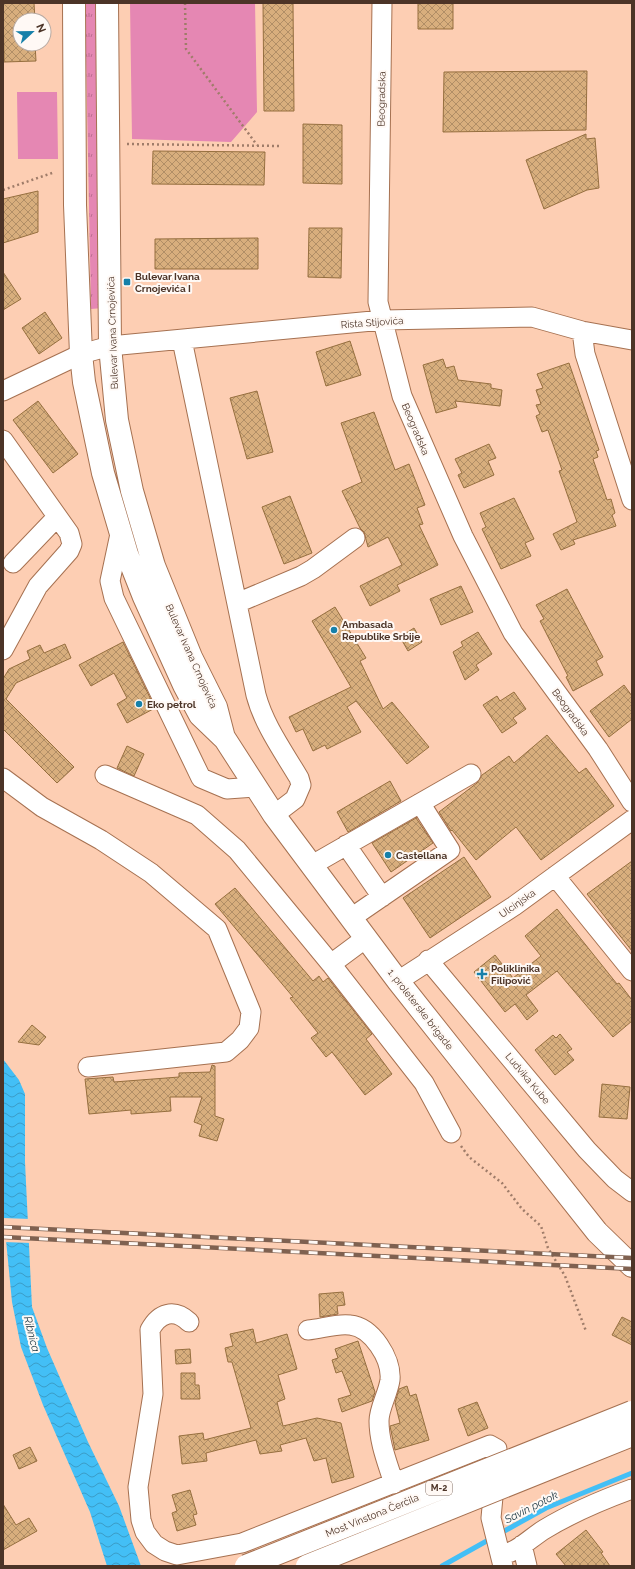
<svg xmlns="http://www.w3.org/2000/svg" width="635" height="1569" font-family="Raleway,sans-serif">
  <style>
    .grass { fill: url(#grass-tufts) }
    .park { fill: #e587b3 }
    .water { fill: url(#water-waves) }
    .pier { fill: #fdceb3 }
    .lines { fill: none; stroke-linecap: round; stroke-linejoin: round }
    .stream { stroke: #43bff6; stroke-width: 5 }
    .building { fill: url(#building-cross-hatch); stroke: #966f3f }
    .minor-casing { stroke: #a67151; stroke-width: 21 }
    .major-casing { stroke: #a67151; stroke-width: 24 }
    .path { stroke: #9f7c69; stroke-width: 2.5; stroke-dasharray: 2 3; stroke-linecap: butt }
    .minor { stroke: #fff; stroke-width: 19 }
    .major { stroke: #fff; stroke-width: 22 }
    .rail-casing { stroke: #7f6150; stroke-width: 4.5 }
    .rail { stroke: #fff9f5; stroke-width: 3; stroke-dasharray: 9; stroke-linecap: butt }
    .major-bridge-casing { stroke: #a67151; stroke-width: 24; stroke-linecap: butt }
    .major-bridge { stroke: #fff; stroke-width: 22 }
    .poi-dot { fill: #1680a9; stroke: #fff9f5; stroke-width: 1.5 }
    .labels { text-anchor: middle; stroke-width: 4; stroke-linejoin: round; paint-order: stroke }
    .shield { fill: #fff9f5; stroke: #826f65; stroke-width: 1 }
    .shield-label { font-size: 9px; font-weight: bold; fill: #4c3427 }
    .street-label { font-size: 10px; fill: #4c3427; stroke: #fff9f5 }
    .poi-label { font-size: 10px; font-weight: bold; fill: #4c3427; stroke: #fff9f5; text-anchor: start }
    .water-label { font-size: 11px; font-style: italic; fill: #1c3642; stroke: #fff9f5 }
  </style>
  <defs>
    <pattern id="grass-tufts" width="24" height="20" patternUnits="userSpaceOnUse"><rect width="24" height="20" fill="#e587b3"/><path d="M3 7l-1-3M5 7V3M7 7l1-3M15 17l-1-3M17 17v-4M19 17l1-3" fill="none" stroke="#bc6f92"/></pattern>
    <pattern id="water-waves" width="16" height="10" patternUnits="userSpaceOnUse"><rect width="16" height="10" fill="#43bff6"/><path d="M0 5q4-4 8 0t8 0" fill="none" stroke="#3a9cc7"/></pattern>
    <pattern id="building-cross-hatch" width="8" height="8" patternUnits="userSpaceOnUse"><rect width="8" height="8" fill="#d8ae7d"/><path d="M0 0l8 8M0 8l8-8" fill="none" stroke="#b18e66"/></pattern>
  </defs>
  <rect width="100%" height="100%" fill="#fdceb3"/>
  <path class="grass" d="M85,3H98L103,308L91,309Z"/>
  <path class="park" d="M130,3H255L257,112L231,142L132,139Z
    M17,92H57L58,159H18Z"/>
  <path class="water" d="M3,1059L19,1080L25,1094V1162L32,1307L47,1348L88,1442L119,1506L141,1566H107L90,1512L43,1405L21,1347L12,1302L3,1209Z"/>
  <path class="pier" d="M3,1218L30,1219L31,1243L4,1242Z"/>
  <g class="lines">
    <path class="stream" d="M499,1534L546,1508L632,1473
      M442,1566L492,1538"/>
  </g>
  <path class="building" d="M3,3H34L35,20H20V44H35L36,61L4,62Z
    M263,3H293L294,111H264Z
    M418,3H453V29H418Z
    M587,71L586,130L443,132L444,72Z
    M303,124L342,125V184L303,183Z
    M586,134V139L595,138L599,188L587,190L544,209L526,160Z
    M153,151L265,152L264,185L152,184Z
    M38,191V232L3,243V199Z
    M309,228H342L341,278L308,277Z
    M258,238V269H155V239Z
    M3,272L21,299L3,310Z
    M45,312L62,338L39,354L22,328Z
    M350,341L361,375L326,386L316,352Z
    M443,359L446,368L454,366L458,380L491,384V388L502,390L500,406L455,401L457,407L436,413L423,365Z
    M569,363L599,450L596,451L598,457L593,459L607,500L611,499L615,513L612,515L616,526L573,540L575,544L561,550L553,534L577,522L559,471L562,470L548,430L542,432L536,416L540,414L536,405L541,404L536,390L543,388L537,374Z
    M257,391L273,452L247,459L230,398Z
    M38,401L78,454L53,473L13,420Z
    M374,412L395,470L409,464L425,505L417,508L423,524L419,525L438,565L397,585L400,591L370,606L360,586L402,565L388,537L368,547L364,532L360,528L342,491L362,482L341,423Z
    M489,444L496,458L488,461L494,475L464,488L458,475L462,473L455,459Z
    M290,496L312,553L284,564L262,507Z
    M514,498L534,539L525,543L531,556L501,569L482,529L486,527L480,513Z
    M461,586L473,612L441,625L430,599Z
    M567,589L603,657L596,661L603,675L573,691L566,677L568,676L540,621L544,619L536,605Z
    M335,607L366,658L360,661L383,709L392,702L429,747L407,764L356,701L347,707L361,732L327,749L325,745L313,751L303,729L296,732L289,717L351,687L312,621Z
    M414,628L422,642L408,651L400,637Z
    M478,632L492,654L476,665L479,670L465,680L453,652L463,646L461,642Z
    M123,642L155,708L127,723L117,704L127,698L114,673L91,686L79,665Z
    M65,644L71,658L16,683L6,699L74,767L57,783L3,729V679L9,669L30,659L27,651L40,645L44,653Z
    M624,685L632,696V719L609,737L590,711Z
    M514,692L526,709L513,718L517,723L502,733L483,705L497,696L500,701Z
    M547,735L579,773L586,768L614,806L541,860L516,827L476,860L452,830L451,831L439,812L477,783L482,775L509,756L514,763Z
    M127,746L144,754L134,776L117,768Z
    M390,781L401,801L348,832L337,812Z
    M416,818L433,843L391,872L372,843Z
    M464,857L491,897L430,938L403,898Z
    M632,861V951L587,894Z
    M235,888L313,981L319,976L323,982L328,978L372,1034L366,1039L392,1074L365,1095L332,1052L326,1057L311,1038L318,1033L290,998L293,997L215,904Z
    M557,909L617,984L619,983L632,1000V1021L613,1037L557,971L526,995L538,1011L527,1020L515,1004L505,1012L474,972L495,955L513,978L541,956L525,936Z
    M32,1025L46,1037L39,1045L18,1042Z
    M560,1034L572,1049L567,1052L574,1060L555,1075L535,1050L553,1035L556,1038Z
    M212,1065L215,1066V1116L224,1119L217,1141L199,1136L202,1125L194,1122L202,1097H170L171,1111L131,1114V1110L89,1114L85,1079L113,1077L114,1082L179,1077V1073L210,1072Z
    M602,1084L630,1087L627,1119L599,1117Z
    M343,1292L345,1305L337,1306L338,1314L320,1317L319,1294Z
    M622,1317L632,1322V1345L612,1335Z
    M253,1329L256,1343L287,1334L297,1369L278,1375L285,1399L277,1402L283,1426L317,1418L341,1423L354,1477L332,1483L326,1458L314,1461L306,1438L280,1445L282,1451L260,1454L256,1440L206,1453L207,1461L182,1464L179,1436L203,1433L204,1440L251,1428L232,1362H228L225,1348L233,1346L230,1334Z
    M358,1341L375,1392L372,1401L342,1412L338,1399L351,1395L342,1371L336,1373L332,1360L338,1358L335,1349Z
    M190,1349L191,1363L176,1364L175,1350Z
    M181,1373H195V1385H199L200,1399H181Z
    M407,1386L410,1396L416,1394L429,1440L395,1450L390,1426L400,1423L395,1403L399,1389Z
    M477,1402L488,1428L468,1436L458,1409Z
    M30,1447L37,1461L19,1469L13,1455Z
    M190,1490L197,1514L193,1515L196,1525L177,1531L172,1513L177,1511L172,1495Z
    M3,1504L16,1525L29,1518L37,1531L3,1550Z
    M586,1530L603,1552L601,1553L610,1566H566L556,1554Z"/>
  <g class="lines">
    <g class="minor-casing">
      <path id="minor" d="M382,3L378,302L402,396L463,536L513,633L598,749L632,802
        M582,331L585,354L632,500
        M182,340L256,695C264,725 283,751 299,778L301,785L295,799L274,815
        M3,391L81,354L110,346L383,320L532,317L582,331L632,340
        M3,440L69,533L72,544L69,551L38,586L3,650
        M120,534L110,581L114,598L201,778L227,789L255,787
        M13,563L57,517
        M237,603L301,576L313,569L355,538
        M105,775L197,815L237,850L331,964L424,1083L451,1133
        M3,778L42,807L101,840L151,873L217,929L251,1012L249,1028L240,1040L226,1052L88,1067
        M346,845L382,897
        M312,865L471,774
        M555,876L632,971
        M351,918L450,850L420,803
        M428,960L587,1150L615,1179L632,1192
        M331,964L366,938
        M398,981L514,906L632,820
        M189,1322C174,1308 159,1313 150,1330L153,1394L138,1487L141,1520L145,1532L154,1544L165,1551L177,1555L242,1543L490,1445L497,1449V1454L491,1518L503,1566
        M308,1330C321,1329 337,1323 350,1325C372,1327 392,1359 390,1380C388,1394 379,1408 379,1421C379,1443 388,1464 394,1484
        M522,1545L527,1566
        M501,1555C518,1552 530,1538 545,1529C573,1512 602,1500 632,1489"/>
    </g>
    <g class="major-casing">
      <path id="major" d="M74,3L75,205L81,354L84,382L103,473L127,554L144,597L184,685L200,715L225,739L274,815L398,981L597,1232L632,1266
        M107,3L110,346L117,420L132,491L154,566L191,657L216,707L224,738"/>
    </g>
    <path class="path" d="M185,3L186,49L257,145
      M127,144L280,146
      M3,190L55,172
      M461,1146L469,1157L502,1183L522,1209L541,1226L548,1248L565,1276L586,1331"/>
    <use href="#minor" class="minor"/>
    <use href="#major" class="major"/>
    <g class="rail-casing">
      <path id="rail" d="M3,1227L632,1258
        M3,1237L632,1269"/>
    </g>
    <use href="#rail" class="rail"/>
    <g class="major-bridge-casing">
      <path id="major-bridge" d="M246,1566L632,1412
        M307,1566L632,1435"/>
    </g>
    <use href="#major-bridge" class="major-bridge"/>
  </g>
  <g class="poi-dot">
    <rect x="123" y="278" width="8" height="8" rx="2"/>
    <circle cx="334" cy="630" r="4"/>
    <circle cx="139" cy="704" r="4"/>
    <circle cx="388" cy="855" r="4"/>
    <path d="M480 968h4v4h4v4h-4v4h-4v-4h-4v-4h4z"/>
  </g>
  <g class="labels">
    <rect class="shield" x="426" y="1481" width="26" height="14" rx="3"/>
    <g class="shield-label">
      <text x="439" y="1491">M-2</text>
    </g>
    <g class="street-label">
      <text transform="translate(381 99) rotate(-89)" y="4">Beogradska</text>
      <text transform="translate(372 322) rotate(-4)" y="4">Rista Stijovića</text>
      <text transform="translate(112 333) rotate(-92)" y="4">Bulevar Ivana Crnojevića</text>
      <text transform="translate(416 429) rotate(67)" y="4">Beogradska</text>
      <text transform="translate(192 656) rotate(66)" y="4">Bulevar Ivana Crnojevića</text>
      <text transform="translate(571 712) rotate(54)" y="4">Beogradska</text>
      <text transform="translate(517 903) rotate(-35)" y="4">Ulcinjska</text>
      <text transform="translate(421 1009) rotate(52)" y="4">1. proleterske brigade</text>
      <text transform="translate(528 1078) rotate(50)" y="4">Ludvika Kube</text>
      <text transform="translate(372 1515) rotate(-22)" y="4">Most Vinstona Čerčila</text>
    </g>
    <g class="poi-label">
      <text x="135" y="280">Bulevar Ivana<tspan x="135" dy="12">Crnojevića I</tspan></text>
      <text x="342" y="628">Ambasada<tspan x="342" dy="12">Republike Srbije</tspan></text>
      <text x="147" y="708">Eko petrol</text>
      <text x="396" y="859">Castellana</text>
      <text x="491" y="972">Poliklinika<tspan x="491" dy="12">Filipović</tspan></text>
    </g>
    <g class="water-label">
      <text transform="translate(32 1334) rotate(76)" y="4">Ribnica</text>
      <text transform="translate(531 1507) rotate(-27)" y="4">Savin potok</text>
    </g>
  </g>
  <rect width="635" height="1569" fill="none" stroke="#4c3427" stroke-width="8"/>
  <g transform="translate(32 32) rotate(68)"><circle r="19" fill="#fff9f5" stroke="#b7aaa3"/>
  <path d="M0-3L7 15L0 10L-7 15Z" fill="#1680a9"/>
  <text y="-6" font-size="11" font-weight="bold" text-anchor="middle" fill="#4c3427">N</text>
  </g>
</svg>
